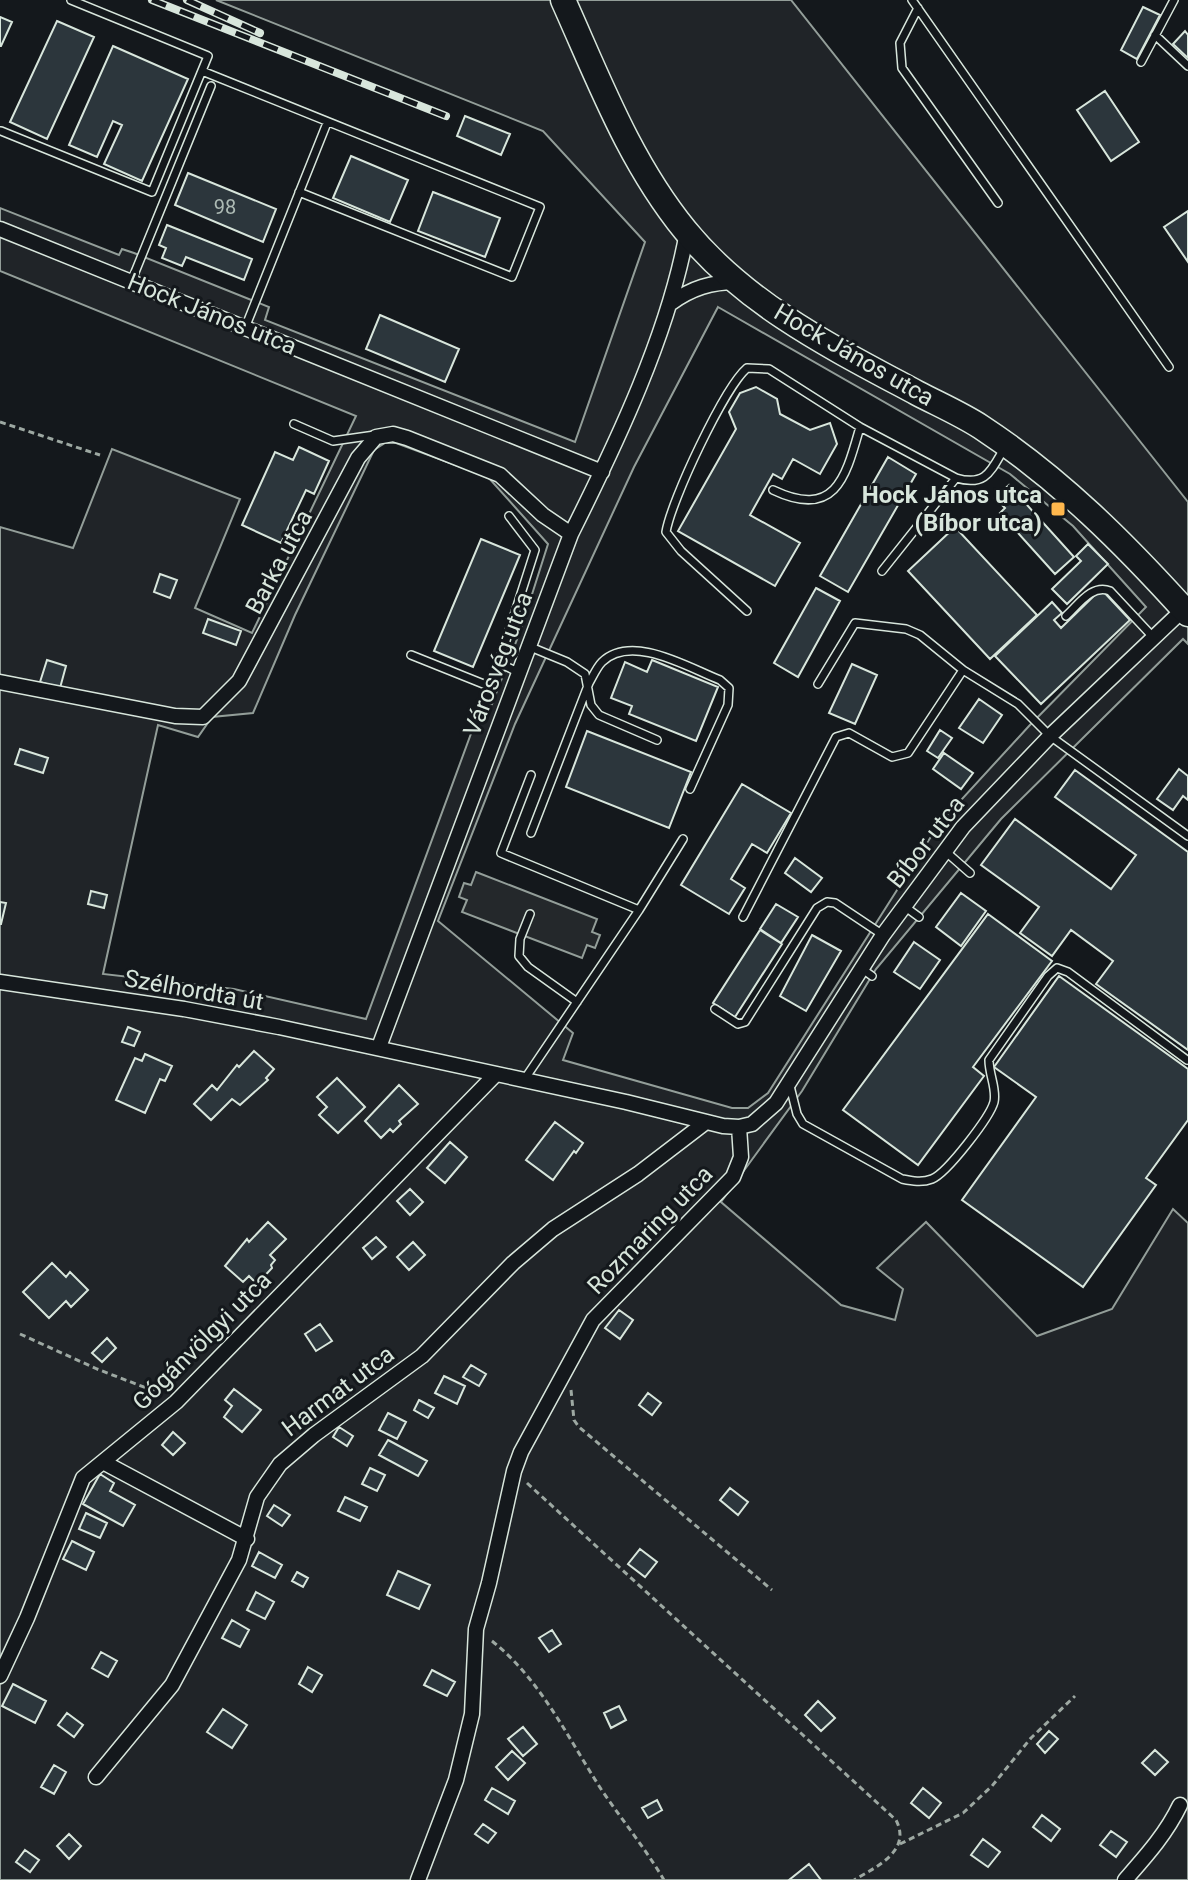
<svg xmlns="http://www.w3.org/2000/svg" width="1188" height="1880" font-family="Roboto,sans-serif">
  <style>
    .green { fill: #202428; stroke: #939e99; stroke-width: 2; fill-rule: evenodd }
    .parking { fill: #24282b; stroke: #939e99; stroke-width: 2 }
    .building { fill: #2c363c; stroke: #d8e6dc; stroke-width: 2 }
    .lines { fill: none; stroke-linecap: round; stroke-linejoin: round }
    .lane-casing { stroke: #d8e6dc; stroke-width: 10 }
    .street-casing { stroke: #d8e6dc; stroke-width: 17 }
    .primary-casing { stroke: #d8e6dc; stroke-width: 27 }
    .path { stroke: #9da8a2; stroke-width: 3; stroke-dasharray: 6 4; stroke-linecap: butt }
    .lane { stroke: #14181c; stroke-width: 7 }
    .street { stroke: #14181c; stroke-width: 14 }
    .primary { stroke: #14181c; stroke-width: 24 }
    .rail-casing { stroke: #d8e6dc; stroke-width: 8 }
    .rail { stroke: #14181c; stroke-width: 5; stroke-dasharray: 15; stroke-linecap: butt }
    .poi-dot { fill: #ffb74d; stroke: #14181c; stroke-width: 3 }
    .labels { text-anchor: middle; stroke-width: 6; stroke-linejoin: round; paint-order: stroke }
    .number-label { font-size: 20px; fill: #adbab4 }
    .street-label { font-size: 24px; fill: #d8e6dc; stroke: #14181c }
    .poi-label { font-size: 24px; font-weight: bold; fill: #d8e6dc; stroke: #14181c; text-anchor: end }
  </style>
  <rect width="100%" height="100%" fill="#14181c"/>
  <path class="green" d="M216,0H791L1188,502V644L1183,639L1001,819L876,969L802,1091L721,1202L841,1305L895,1320L903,1289L877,1268L926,1222L1037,1336L1112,1309L1173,1209L1188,1223V1880H0V527L73,548L112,449L240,499L195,608L252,633L356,416L0,271V208L119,255L122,249L134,253L269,307L265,320L575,442L645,242L543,131ZM718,307L1010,474L1073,526L1146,607L1029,726L939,824L768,1093L748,1108H732L563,1060L573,1033L438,921L515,724L634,467ZM385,443H396L488,477L548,544L521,629L492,704L483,701L366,1019L234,989L103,974L158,725L198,737L212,717L253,713L295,615L374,450Z"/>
  <path class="parking" d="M476,872L597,919L592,932L600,935L595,948L587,945L582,958L462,912L467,900L459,897L464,883L471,885Z"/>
  <path class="building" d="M1143,7L1160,15L1137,59L1121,50Z
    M0,17L12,22L1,46H0Z
    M57,21L94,37L47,139L10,122Z
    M1185,31L1188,35V58L1173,44Z
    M113,46L188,79L142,181L104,164L122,125L113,121L97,157L69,145Z
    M1105,91L1139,142L1111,161L1077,110Z
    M465,116L510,134L501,155L457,136Z
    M351,156L408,180L390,222L333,198Z
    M188,173L276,209L263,242L175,205Z
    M433,192L500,218L485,257L418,231Z
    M1188,211V262L1164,227Z
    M167,225L252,259L244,280L186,257L182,266L162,258L166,248L159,245Z
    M380,315L459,349L445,382L366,349Z
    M756,387L777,399L780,414L810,430L830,423L837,444L820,474L793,459L782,479L773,474L750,515L800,543L775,586L678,531L736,429L729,412L740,393Z
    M299,447L329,461L314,494L306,490L281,543L242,525L275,452L293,460Z
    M888,457L916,474L848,592L820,576Z
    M1009,485L1074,557L1055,574L1000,513L1005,508L995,498Z
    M955,527L1037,615L990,659L908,571Z
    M481,539L520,555L473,667L434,651Z
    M1088,544L1108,564L1067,604L1052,589L1081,561L1076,556Z
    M160,574L177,580L170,598L154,592Z
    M816,588L840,601L798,677L774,663Z
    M1101,589L1130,620L1041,704L995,656L1052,602L1062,613L1054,620L1061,628Z
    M208,619L241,631L236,645L203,633Z
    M47,660L66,666L60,688L40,682Z
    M652,660L718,687L696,741L629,714L632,706L611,698L625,662L647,672Z
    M852,664L877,675L855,724L829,713Z
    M979,699L1002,715L983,743L959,728Z
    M940,730L952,738L938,758L927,751Z
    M587,731L691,772L669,828L566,787Z
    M20,749L48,758L43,773L15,764Z
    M944,753L973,773L961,789L933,769Z
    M1179,769L1188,776V800L1183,796L1173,810L1157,799Z
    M1075,770L1188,852V1050L1096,984L1113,961L1071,930L1052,956L1020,933L1039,907L981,865L1015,819L1111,889L1136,855L1055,797Z
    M742,784L791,813L767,853L752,844L731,879L745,888L729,914L681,885Z
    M795,858L822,878L811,892L785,873Z
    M91,891L107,895L104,908L88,904Z
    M961,893L986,911L961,946L936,927Z
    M0,902L6,903L1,924H0Z
    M776,904L798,917L781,943L760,929Z
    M988,914L1052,961L973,1067L984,1076L918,1165L843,1110Z
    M760,930L782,944L735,1017L713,1003Z
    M812,935L841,951L806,1011L780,996Z
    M914,942L940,960L920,989L894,972Z
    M1059,976L1188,1069V1120L1146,1178L1156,1185L1083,1287L962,1200L1036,1097L994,1067Z
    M128,1027L140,1032L134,1046L122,1042Z
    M254,1051L274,1069L266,1078L268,1080L240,1105L232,1099L211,1120L194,1104L212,1085L217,1090L237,1065L239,1067Z
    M145,1054L172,1066L165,1081L160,1079L145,1113L116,1100L135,1058L142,1061Z
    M337,1078L365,1107L338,1133L319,1115L327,1107L317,1097Z
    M399,1085L418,1104L399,1121L401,1124L393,1132L390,1129L381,1138L365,1121Z
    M555,1122L583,1143L576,1153L574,1151L553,1180L526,1160Z
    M450,1142L467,1157L445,1183L427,1168Z
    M410,1189L423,1202L410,1215L397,1201Z
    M268,1222L286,1239L270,1255L275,1260L271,1265L272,1268L257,1284L249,1276L243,1282L225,1266L247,1239L249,1242Z
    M376,1237L386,1247L372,1259L363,1248Z
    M413,1242L425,1255L409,1270L397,1257Z
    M52,1263L66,1277L70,1272L88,1290L71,1307L66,1301L49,1318L23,1292Z
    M619,1310L633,1320L620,1339L605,1328Z
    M320,1324L332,1341L316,1351L305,1334Z
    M107,1338L116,1348L102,1362L92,1353Z
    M471,1365L486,1374L479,1386L463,1377Z
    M444,1376L465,1386L457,1404L435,1393Z
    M234,1389L261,1410L242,1432L224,1417L232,1406L225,1400Z
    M648,1393L661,1403L652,1415L639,1405Z
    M419,1400L434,1408L428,1418L414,1410Z
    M388,1413L406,1422L397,1439L379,1430Z
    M339,1427L353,1436L347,1446L333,1437Z
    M173,1432L185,1443L173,1455L162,1445Z
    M388,1440L427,1461L418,1476L379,1455Z
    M370,1468L385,1475L377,1491L362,1484Z
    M100,1474L114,1483L110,1491L135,1505L123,1526L83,1504Z
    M730,1488L748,1502L738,1515L720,1500Z
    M345,1497L367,1507L360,1521L338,1511Z
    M274,1505L290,1515L282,1526L267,1516Z
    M86,1513L107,1523L100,1538L79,1529Z
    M72,1541L94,1552L86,1570L63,1559Z
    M640,1549L657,1562L645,1577L628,1564Z
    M259,1552L282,1565L275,1578L252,1566Z
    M398,1571L430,1585L419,1609L387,1595Z
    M297,1572L308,1578L303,1587L292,1581Z
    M256,1592L274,1602L265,1619L247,1610Z
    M232,1620L249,1630L240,1647L222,1638Z
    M552,1630L561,1644L549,1652L539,1638Z
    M101,1652L117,1661L108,1677L92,1668Z
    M308,1667L322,1675L312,1692L299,1684Z
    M432,1670L455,1682L447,1696L424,1685Z
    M13,1684L46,1701L35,1723L2,1706Z
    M818,1701L835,1718L821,1731L805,1715Z
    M619,1706L626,1720L611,1728L604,1713Z
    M223,1709L247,1725L232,1748L207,1732Z
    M67,1713L83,1725L74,1737L58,1725Z
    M523,1727L537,1744L523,1756L508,1739Z
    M1049,1731L1058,1739L1045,1753L1037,1744Z
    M1155,1750L1168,1762L1155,1775L1142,1763Z
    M512,1751L525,1763L508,1780L496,1767Z
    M54,1765L66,1772L54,1794L41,1787Z
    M492,1788L515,1801L508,1814L485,1800Z
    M923,1788L941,1803L929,1818L911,1803Z
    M657,1800L662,1810L648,1818L642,1808Z
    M1042,1815L1060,1829L1051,1841L1033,1827Z
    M483,1824L496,1833L488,1843L475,1834Z
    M1111,1831L1127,1842L1116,1857L1100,1845Z
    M69,1834L81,1846L69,1859L57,1846Z
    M983,1839L1000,1852L988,1867L971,1855Z
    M25,1850L39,1860L30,1872L16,1862Z
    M809,1864L821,1880H789Z"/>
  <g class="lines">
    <g class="lane-casing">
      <path id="lane" d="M912,0L1169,367
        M918,8L900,43L902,68L998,203
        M1155,35L1188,66
        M1141,62L1174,0
        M202,71L540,207L512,277L299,192
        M1,131L152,192L208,56L71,0
        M131,282L211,86
        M245,328L327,123
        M294,424L333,441L375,435
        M773,490C836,520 846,476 860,427
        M882,571L956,478
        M747,611L681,551L666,532C671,501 724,388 747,368L769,369L860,427L956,478C987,487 991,470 1005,447
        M1066,616C1079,604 1092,584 1110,591L1153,637
        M528,646L567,662L585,674L591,705L599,715L657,740
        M411,655L491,687L535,550L509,516
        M499,663L518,672
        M818,684L855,623L906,629L920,635L963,670
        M531,775L501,853L639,910
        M531,833L589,683C593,676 597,667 602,662C632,633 689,668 720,680L729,688L728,705L690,789
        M945,851L970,873
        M904,906L919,917
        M530,914L520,939L519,956L528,967L577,1002
        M743,917L836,737L849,733L892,757L908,753L963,670L1018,704L1050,736L1188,836
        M861,968L872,976
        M715,1009L738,1024L745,1022L817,908L827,902L835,903L883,935
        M524,1080L639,910L683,839
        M790,1086L797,1114L803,1124L902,1179C912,1181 922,1183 932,1179C947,1173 990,1117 994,1102C997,1089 989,1075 989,1060L1048,976L1057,968L1068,972L1187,1060"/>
    </g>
    <g class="street-casing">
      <path id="street" d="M0,229L602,472
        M671,303C692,288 711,282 737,282
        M0,682L175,716L203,717L239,681L358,458L376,437L393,434L407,438L500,475L543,515L571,534
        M0,982L184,1009L279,1027L626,1102L723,1126L739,1127L752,1124L776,1103L883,935L963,827L1050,736L1187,606
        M379,1047L571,534C617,442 669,333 687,232
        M103,1462L247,1539
        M0,1676L27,1618L83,1478L176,1402L496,1074
        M96,1777L172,1685L239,1560L257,1497L280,1464L314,1435L422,1356L513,1263L553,1229L638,1174L706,1122
        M418,1880L456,1780L472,1714L476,1629L489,1583L514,1471L521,1452L593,1320L733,1177L741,1157L739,1127
        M1125,1880C1146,1856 1166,1834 1180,1805"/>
    </g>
    <g class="primary-casing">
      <path id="primary" d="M563,0C599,80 629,161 685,230C746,305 833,348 917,393C938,404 961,414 981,427C1060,479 1125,544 1188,614"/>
    </g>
    <path class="path" d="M0,422L100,455
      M20,1334L97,1369L162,1394
      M571,1390L574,1420L579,1427L772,1590
      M527,1483L896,1820C912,1851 876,1867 854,1880
      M492,1641C541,1680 568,1738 601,1789C622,1820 645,1848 664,1880
      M900,1844L963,1813L992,1786L1031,1738L1075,1696"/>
    <use href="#lane" class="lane"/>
    <use href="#street" class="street"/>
    <use href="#primary" class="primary"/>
    <g class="rail-casing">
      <path id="rail" d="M152,0L446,116
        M187,0L260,33"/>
    </g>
    <use href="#rail" class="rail"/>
  </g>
  <rect class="poi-dot" x="1050" y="501" width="16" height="16" rx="4"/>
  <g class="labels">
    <g class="number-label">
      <text x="225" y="214">98</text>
    </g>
    <g class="street-label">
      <text transform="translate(212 314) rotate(22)" y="8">Hock János utca</text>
      <text transform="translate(854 355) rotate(30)" y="8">Hock János utca</text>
      <text transform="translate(279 562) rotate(-62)" y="8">Barka utca</text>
      <text transform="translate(498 664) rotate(-69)" y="8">Városvég utca</text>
      <text transform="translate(926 842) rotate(-52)" y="8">Bíbor utca</text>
      <text transform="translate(194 990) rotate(10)" y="8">Szélhordta út</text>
      <text transform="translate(650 1230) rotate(-46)" y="8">Rozmaring utca</text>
      <text transform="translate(202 1341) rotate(-45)" y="8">Gógánvölgyi utca</text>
      <text transform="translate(338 1391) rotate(-37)" y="8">Harmat utca</text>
    </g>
    <g class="poi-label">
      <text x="1042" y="503">Hock János utca<tspan x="1042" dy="28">(Bíbor utca)</tspan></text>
    </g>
  </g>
</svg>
